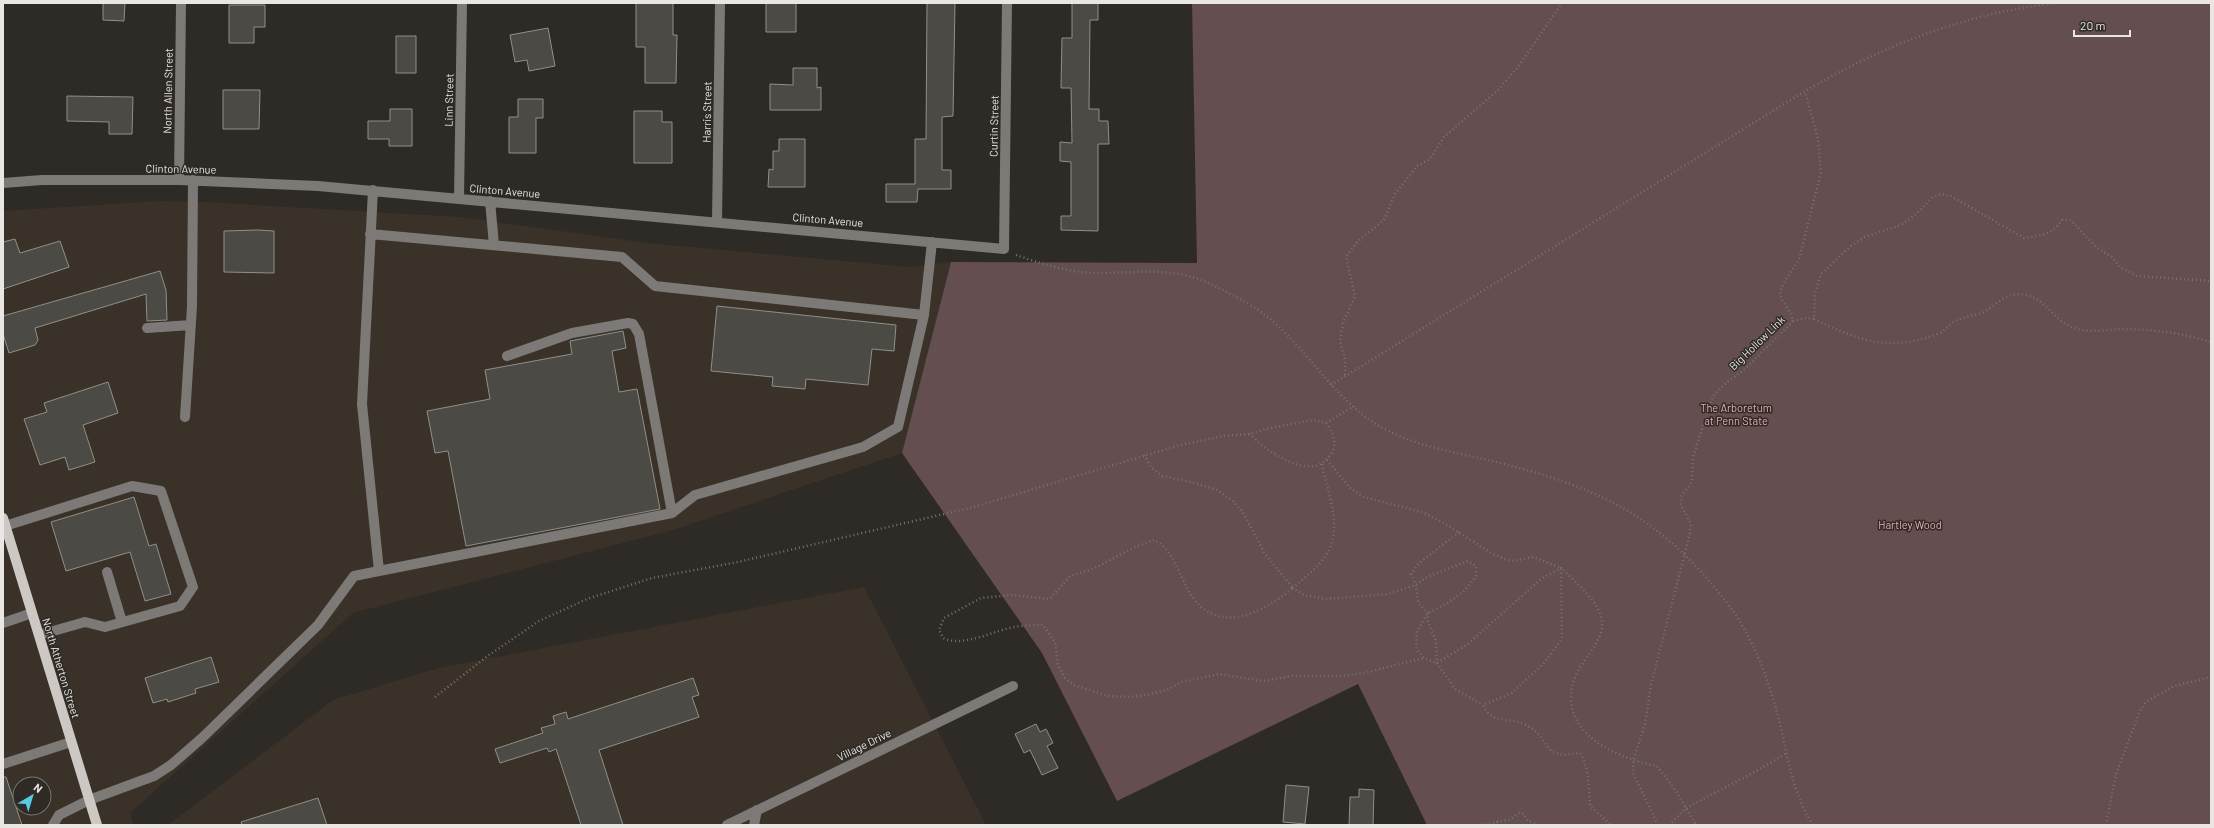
<svg xmlns="http://www.w3.org/2000/svg" width="2214" height="828" font-family="Barlow,sans-serif">
  <style>
    .built { fill: #3a3229; fill-rule: evenodd }
    .green { fill: #644e4f }
    .building { fill: #4b4a44; stroke: #908f88 }
    .lines { fill: none; stroke-linecap: round; stroke-linejoin: round }
    .path { stroke: #777470; stroke-width: 2.5; stroke-dasharray: 1 3; stroke-linecap: butt }
    .minor { stroke: #7c7977; stroke-width: 10 }
    .major { stroke: #cec8c5; stroke-width: 10 }
    .labels { text-anchor: middle; stroke-width: 3; stroke-linejoin: round; paint-order: stroke }
    .street-label { font-size: 11px; fill: #e9e6e3; stroke: #2e2a25 }
    .park-label { font-size: 11px; fill: #ecabb1; stroke: #2e2a25 }
  </style>
  <rect width="100%" height="100%" fill="#2e2a25"/>
  <path class="built" d="M159,201L203,202L459,217L647,243L909,267L951,262L902,453L673,530L353,613L130,813L134,825H3V211ZM20,784H44V808H20Z
    M864,587L986,825H168L333,700L439,668Z"/>
  <path class="green" d="M1192,3H2211V825H1427L1358,684L1117,801L1042,653L902,453L951,262L1197,263Z"/>
  <path class="building" d="M103,3H125L124,21L103,20Z
    M636,3H673V35H677L676,83H645V47H636Z
    M766,3H796V32H766Z
    M927,3H955L953,116L942,117V170H951V189H918L917,202H886V184H915V139H926Z
    M1072,3H1098V20H1090L1089,109H1099V121H1108L1109,144H1098V231L1061,230V216H1071V162L1060,161V142L1072,143L1071,88H1061L1062,38H1072Z
    M229,5H265V27H254V43H229Z
    M548,28L555,66L529,71L527,60L515,62L510,35Z
    M396,36H416V73H396Z
    M793,68H817V88L821,87V110H770V84L793,85Z
    M223,90H260L259,129H223Z
    M67,96L133,97L132,134H109V122L67,121Z
    M518,99H543V118H536V153H509V117H518Z
    M390,109H412V146H389V139H368V121H390Z
    M634,111H662V122H672V163H634Z
    M779,139H805V187H768L769,169L773,170V151H779Z
    M258,230L274,231V273L224,272V231Z
    M15,239L20,253L60,241L69,267L3,289V242Z
    M160,271L166,290L167,320L147,321L146,294L35,328L38,340L35,345L9,353L3,334V316Z
    M717,306L896,325L894,351L872,349L868,385L806,379L805,389L772,386L773,377L711,371Z
    M623,331L626,348L612,351L619,392L637,389L660,509L466,546L448,451L435,453L427,411L490,399L485,370L572,354L570,341Z
    M108,382L118,413L83,425L95,462L69,470L65,457L40,465L24,419L47,412L44,403Z
    M134,497L149,546L156,544L171,594L145,601L130,552L66,571L51,522Z
    M211,657L219,682L195,689L196,693L168,702L167,699L153,703L145,678Z
    M693,678L699,695L692,697L699,717L599,750L623,825H581L556,749L549,752L547,748L500,763L495,749L543,733L541,728L555,724L553,716L566,712L568,719Z
    M1036,724L1040,732L1046,729L1053,743L1047,746L1058,768L1042,775L1030,750L1024,753L1015,734Z
    M3,777H6L22,825H3Z
    M1286,785L1309,787L1305,824L1283,822Z
    M1359,789L1374,790L1373,825H1349L1350,797H1359Z
    M318,798L327,825H242L241,822Z"/>
  <g class="lines">
    <path class="path" d="M1016,255C1042,264 1071,273 1099,273C1135,273 1169,267 1204,281C1226,291 1250,303 1269,318C1309,351 1334,399 1379,426C1415,447 1457,452 1496,462C1602,488 1663,518 1730,607C1755,641 1770,684 1780,724C1788,758 1793,795 1813,825
      M1814,319C1859,341 1889,352 1938,334C1945,331 1950,323 1957,320C1966,316 1976,316 1984,312C1993,307 2001,298 2012,295C2043,289 2050,320 2074,328C2090,333 2105,330 2121,329C2152,329 2182,333 2211,342
      M1793,321L1806,318L1814,319L1815,294L1821,274L1851,246L1865,237L1901,225L1915,215L1933,197L1941,194L1951,196L2024,238C2042,235 2051,235 2062,220H2071L2096,247L2112,257L2120,267L2137,276L2211,281
      M1345,375V359L1340,341L1343,323L1355,296L1346,257L1357,242L1384,220L1395,194L1417,166L1430,159L1444,137L1498,90L1518,67L1562,3
      M1331,385L1797,96C1877,48 1964,13 2057,3
      M1326,423L1354,406
      M1144,455L1151,467L1162,476L1195,483L1217,490L1233,501L1244,514L1265,554L1293,588C1260,614 1215,638 1188,590C1179,574 1172,548 1154,540L1135,547L1093,569L1070,576L1050,599L1012,595L981,598L944,618L939,630L943,638C962,648 995,630 1015,627C1025,625 1034,625 1043,625L1055,642L1058,665L1065,678L1074,685L1108,696L1130,697L1147,695L1167,690L1182,682L1219,674L1263,681L1292,676H1341L1364,673L1424,658
      M1327,460L1351,489L1364,497L1422,512L1442,522L1493,554L1507,560L1514,561L1533,557L1561,568L1562,639L1544,663L1512,693L1483,705C1493,726 1509,716 1526,725C1538,731 1544,742 1552,752L1563,755L1580,753C1589,767 1589,789 1590,806L1611,825
      M1322,464C1328,497 1347,534 1320,563C1312,572 1302,580 1293,588L1304,595L1326,599L1388,594L1416,585L1427,577L1468,561L1476,566V577L1464,591L1446,604L1428,613L1417,631L1416,649L1424,658L1437,663L1468,644L1541,579L1561,568C1575,582 1598,600 1602,620C1605,641 1582,659 1575,677C1555,731 1614,758 1657,766L1676,791L1696,825
      M1459,532L1418,564L1411,574L1416,585L1418,603L1428,613V622L1436,641L1437,663L1455,689L1483,705
      M435,697L489,655L539,621L587,599L652,578L738,562L974,507L1180,445L1223,436L1250,434L1266,429L1313,420L1326,423C1333,433 1338,442 1331,454C1312,484 1267,452 1250,434
      M1497,821L1498,825
      M1481,825L1509,820L1519,813L1524,814L1528,821L1539,825
      M1658,825L1633,773V761L1645,724L1651,685L1690,533L1691,524L1681,505V497L1692,482L1693,457L1713,396L1726,383L1745,369L1793,321L1791,314L1780,296V292L1783,284L1799,260L1821,172L1818,139L1805,92
      M1669,825L1686,808L1749,775L1787,753
      M2106,825L2116,774L2140,711L2146,702L2174,686L2211,677"/>
    <path class="minor" d="M179,180L181,3
      M3,183L42,180H179L318,186L1004,249L1007,3
      M373,190L362,404L379,571L672,513L695,495L863,447L898,427L924,315L932,242
      M459,198L462,3
      M490,201L494,245
      M717,222L720,3
      M370,234L622,257L655,286L924,315
      M147,328L191,325
      M507,356L572,333L628,323L633,324L639,334L672,513
      M185,417L192,306L193,180
      M5,526L132,486L161,491L193,587L180,606L105,627L85,622L39,635
      M107,572L122,622
      M3,623L32,613
      M3,764L71,742
      M53,825L59,815L89,800L154,776L171,765L202,738L318,625L354,576L379,571
      M727,825L1013,686
      M754,825L757,810"/>
    <path class="major" d="M3,518L97,825"/>
  </g>
  <g class="labels">
    <g class="street-label">
      <text transform="translate(168 91) rotate(-89)" y="4">North Allen Street</text>
      <text transform="translate(449 100) rotate(-89)" y="4">Linn Street</text>
      <text transform="translate(707 112) rotate(-89)" y="4">Harris Street</text>
      <text transform="translate(994 126) rotate(-89)" y="4">Curtin Street</text>
      <text transform="translate(181 169) rotate(1)" y="4">Clinton Avenue</text>
      <text transform="translate(505 191) rotate(5)" y="4">Clinton Avenue</text>
      <text transform="translate(828 220) rotate(5)" y="4">Clinton Avenue</text>
      <text transform="translate(1757 343) rotate(-44)" y="4">Big Hollow Link</text>
      <text transform="translate(61 668) rotate(73)" y="4">North Atherton Street</text>
      <text transform="translate(864 745) rotate(-26)" y="4">Village Drive</text>
    </g>
    <g class="park-label">
      <text x="1736" y="412">The Arboretum<tspan x="1736" dy="13">at Penn State</tspan></text>
      <text x="1910" y="529">Hartley Wood</text>
    </g>
  </g>
  <rect width="2214" height="828" fill="none" stroke="#e9e6e3" stroke-width="8"/>
  <g transform="translate(32 796) rotate(38)"><circle r="19" fill="#2e2a25" stroke="#797571"/>
  <path d="M0-3L7 15L0 10L-7 15Z" fill="#57c9e2"/>
  <text y="-6" font-size="11" font-weight="bold" text-anchor="middle" fill="#e9e6e3">N</text>
  </g>
  <path d="M2074 30v6h56v-6" fill="none" stroke="#e9e6e3" stroke-width="2"/>
  <text x="2080" y="30" font-size="12" fill="#e9e6e3" stroke="#2e2a25" stroke-width="3" paint-order="stroke">20 m</text>
</svg>
